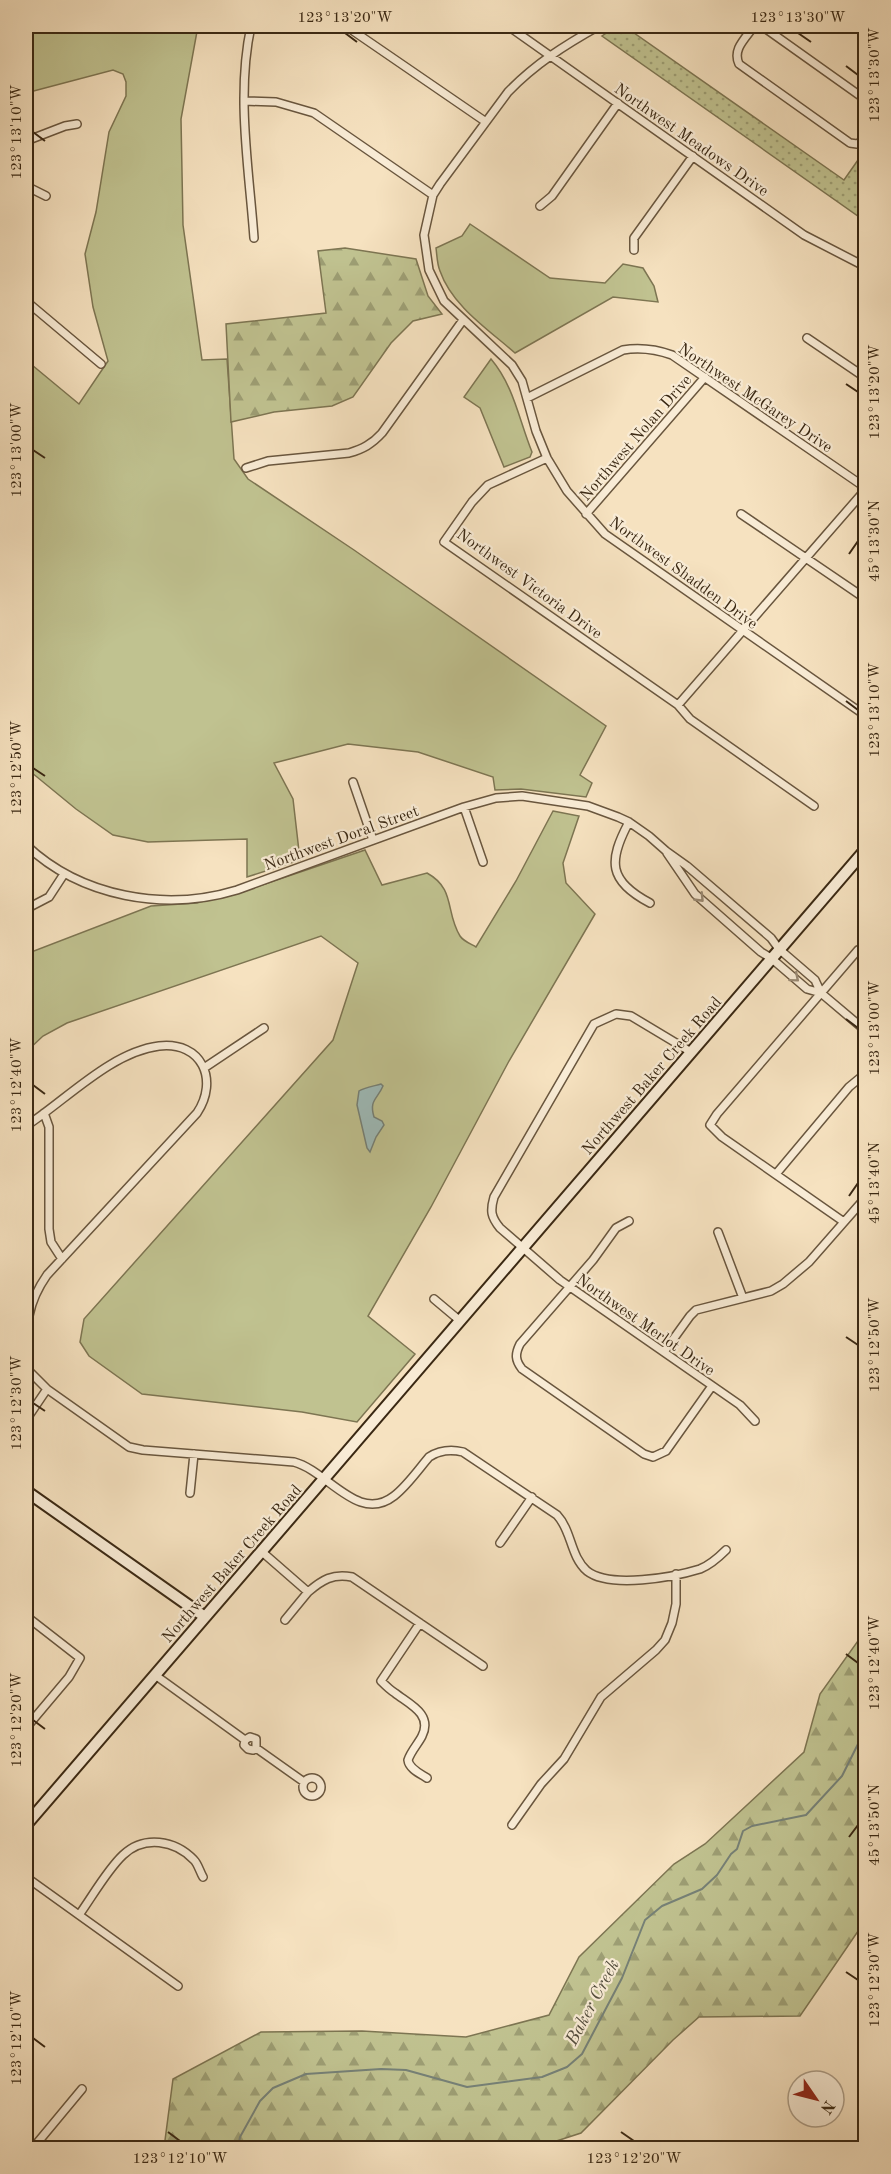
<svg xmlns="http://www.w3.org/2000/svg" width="891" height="2174" font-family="'Old Standard TT',serif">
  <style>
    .grass { fill: #c0c290; stroke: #7d7552; stroke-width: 1.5 }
    .forest { fill: url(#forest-firs); stroke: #7d7552; stroke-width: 1.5 }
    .park { fill: url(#park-dots); stroke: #7d7552; stroke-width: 1.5 }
    .water { fill: #9ebcba; stroke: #768177; stroke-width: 1.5 }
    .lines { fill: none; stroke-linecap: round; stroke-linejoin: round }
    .stream { stroke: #768177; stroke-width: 2 }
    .street-casing { stroke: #69563e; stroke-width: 10 }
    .secondary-casing { stroke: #3a2813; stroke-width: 14 }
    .street { stroke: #f9ecd6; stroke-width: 7 }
    .secondary { stroke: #f9ecd6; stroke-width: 10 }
    .oneway { stroke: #9a8a74 }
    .ticks { fill: none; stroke: #3a2813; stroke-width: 2 }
    .labels { text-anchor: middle; stroke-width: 4.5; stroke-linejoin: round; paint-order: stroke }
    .street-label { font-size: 16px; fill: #3a2813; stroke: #f9ecd6 }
    .water-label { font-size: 18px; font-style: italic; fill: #534d3d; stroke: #f9ecd6 }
    .neatline { fill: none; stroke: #3a2813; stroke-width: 2 }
    .ticks-label { font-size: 15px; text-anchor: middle; fill: #3a2813 }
  </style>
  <defs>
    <pattern id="forest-firs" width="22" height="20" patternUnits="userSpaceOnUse" patternTransform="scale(1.5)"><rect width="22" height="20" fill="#c0c290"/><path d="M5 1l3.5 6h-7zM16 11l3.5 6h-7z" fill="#9d9e74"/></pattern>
    <pattern id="park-dots" width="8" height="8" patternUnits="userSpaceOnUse" patternTransform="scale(1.5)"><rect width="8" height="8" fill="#c0c290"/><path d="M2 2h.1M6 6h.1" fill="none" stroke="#9d9e74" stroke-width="1.8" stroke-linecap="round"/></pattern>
  </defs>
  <rect width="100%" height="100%" fill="#f6e2c0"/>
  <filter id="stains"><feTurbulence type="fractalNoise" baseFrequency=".00333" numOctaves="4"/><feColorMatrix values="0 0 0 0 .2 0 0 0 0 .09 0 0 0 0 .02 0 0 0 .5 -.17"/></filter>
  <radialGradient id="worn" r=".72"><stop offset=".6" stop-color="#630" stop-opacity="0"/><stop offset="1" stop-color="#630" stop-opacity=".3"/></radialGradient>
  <path class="grass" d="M26,26H198L181,119L183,225L202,360L227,359L234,459L248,479L354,550L606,726L580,775L592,783L586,797L521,789L495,790L493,777L418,752L348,744L274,763L293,799L300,860L247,877V839L148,842L113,835L76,809L26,768V360L79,404L108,361L93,307L85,254L96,212L109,132L126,96V82L123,74L113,70L26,93Z
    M470,224L550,278L605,283L623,264L643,268L654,286L658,302L613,297L515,353C489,330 452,306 440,271C437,264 437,255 436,248L462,236Z
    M491,359C514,386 519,420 532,452L530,457L504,467L480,408L464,397Z
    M553,811L579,816L563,863L566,883L595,914L509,1061L431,1207L368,1316L415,1354L357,1422L302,1412L142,1394L89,1356L80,1342L84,1319L333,1040L358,963L321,936L67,1023L43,1036L26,1052V954L151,906L197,903L259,886L365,850L382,885L427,873C456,889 445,912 460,936C463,941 471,944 476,947L516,881Z"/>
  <path class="forest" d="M345,248L416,259L428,296L442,314L413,321L391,343L353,397L332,406L274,412L231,422L226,324L326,313L318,251Z
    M865,1631V1921L800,2016L699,2017L673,2040L581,2133L535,2148H164L173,2079L261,2032L362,2031L466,2037L549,2015L579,1957L674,1864L705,1844L804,1752L820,1694Z"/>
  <path class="park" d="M617,26H624L844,180L865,150V221L602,36Z"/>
  <path class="water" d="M381,1084L383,1086C377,1100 369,1100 374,1117L382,1121L384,1125L376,1137L370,1152L367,1148L357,1105L359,1091C363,1088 374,1086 381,1084Z"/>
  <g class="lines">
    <path class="stream" d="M238,2148L240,2137L260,2101L273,2088L306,2074L381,2069L406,2070L467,2087L542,2077L567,2067L582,2054L622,1978L645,1920L662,1906L702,1889L717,1875L731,1854L737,1849L743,1831L752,1826L806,1815L842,1776L866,1728"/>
    <g class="street-casing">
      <path id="street" d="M251,26C236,95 249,168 254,238
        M346,26L486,122
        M508,26L804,235L866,267
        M599,26C565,45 535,64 508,92L440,184L433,195L424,235L429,270L444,301L512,365L522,381L536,431L547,458L567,491L605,534L866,716
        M754,26C746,38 732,49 739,64L850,143L857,144L866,139
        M762,26L866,100
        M244,101L276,102L314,113L433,195
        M26,141L65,126L77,124
        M26,186L46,196
        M540,206L552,196L618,103
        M634,250V238L693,156
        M26,301L101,364
        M807,338L866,378
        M527,398L623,350C641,347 655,349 672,355L866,488
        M547,458L488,485L472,502L444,542L678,705L690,719L814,806
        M246,468L268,461L349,453C363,449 372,444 382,433L463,320
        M586,514L705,377
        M741,514L866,599
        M678,705L866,489
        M353,782L373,840
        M464,807L483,862
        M629,822C608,861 608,881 650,903
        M26,845C81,897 165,912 237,890L464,807L496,798L522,796L588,806L618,817L629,822L649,836L666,851L687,866L771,938L779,949L815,980L821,993L866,1031
        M667,853L695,894L761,952L771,958L807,989L821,993
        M26,909L49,897L64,874
        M691,1052L631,1016L616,1014L594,1024L494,1197C490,1211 491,1217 500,1228L560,1280L740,1405L755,1421
        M204,1068L264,1028
        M44,1113L49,1127V1229L51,1242L62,1259
        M26,1126C66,1100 111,1052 159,1046C202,1041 219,1080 197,1113L47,1275C24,1308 27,1330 27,1368
        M776,1174L849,1087L866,1073
        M629,1221L616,1228L593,1260L520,1344C515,1354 515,1360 522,1369L644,1454L653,1457L666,1451L712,1386
        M844,1222L722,1137L710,1125L717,1114L858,950L866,947
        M718,1232L743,1298
        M434,1299L459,1320
        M664,1352L690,1316L696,1310L771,1291L783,1284L809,1262L866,1197
        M26,1368L47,1389L129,1447L143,1450L294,1462C328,1471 358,1524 394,1496C407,1486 418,1470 429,1457C440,1450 450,1449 463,1452L557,1515C572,1531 570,1556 587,1571C610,1589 674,1577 700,1569C710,1565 719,1557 726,1550
        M26,1420L47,1389
        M190,1493L194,1454
        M500,1543L532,1497
        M261,1551L308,1592C322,1580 333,1573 352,1577L483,1666
        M26,1616L80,1658L69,1677L26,1728
        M285,1620L308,1592
        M420,1623L381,1681C385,1685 390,1690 395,1693C409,1704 433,1714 422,1736C418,1744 411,1751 408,1760C409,1769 421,1774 427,1778
        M155,1675L245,1740L244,1745L248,1749L253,1750L256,1748V1739L250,1737L245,1740
        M256,1748L304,1782
        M303 1787a9 9 0 1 1 18 0a9 9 0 1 1-18 0Z
        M512,1825L541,1784L564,1759L601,1697L656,1650L665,1640L672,1623L676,1604V1574
        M26,1877L178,1986
        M79,1915C92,1897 107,1870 123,1855C144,1835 175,1840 194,1860C198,1864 200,1872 203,1877
        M33,2148L82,2089"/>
    </g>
    <g class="secondary-casing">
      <path id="secondary" d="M26,1491L205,1617
        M26,1825L866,849"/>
    </g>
    <use href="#street" class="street"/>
    <use href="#secondary" class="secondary"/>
  </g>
  <defs><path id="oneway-chevron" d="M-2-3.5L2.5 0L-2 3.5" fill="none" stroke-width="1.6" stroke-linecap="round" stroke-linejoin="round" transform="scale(1.5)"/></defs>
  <g class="oneway">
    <use href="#oneway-chevron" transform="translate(700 898) rotate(46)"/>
    <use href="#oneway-chevron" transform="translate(795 978) rotate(40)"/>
  </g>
  <path class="ticks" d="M345,33L357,42M798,33L811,42M846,66L858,75M33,132L45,141M846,384L858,392M33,450L45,458M849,554L858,541M846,701L858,710M33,768L45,776M846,1019L858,1028M33,1085L45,1094M849,1196L858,1183M846,1337L858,1345M33,1403L45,1411M846,1654L858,1663M33,1720L45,1729M849,1837L858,1825M846,1972L858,1980M33,2038L45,2047M168,2132L180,2141M621,2132L634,2141"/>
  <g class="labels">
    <g class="street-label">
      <text transform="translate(692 139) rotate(35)" y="6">Northwest Meadows Drive</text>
      <text transform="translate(756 397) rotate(34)" y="6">Northwest McGarey Drive</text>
      <text transform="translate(635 437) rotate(-49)" y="6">Northwest Nolan Drive</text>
      <text transform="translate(684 572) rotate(36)" y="6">Northwest Shadden Drive</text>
      <text transform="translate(530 583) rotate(36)" y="6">Northwest Victoria Drive</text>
      <text transform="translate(341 837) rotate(-20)" y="6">Northwest Doral Street</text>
      <text transform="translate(651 1075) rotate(-49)" y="6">Northwest Baker Creek Road</text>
      <text transform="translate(646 1324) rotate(35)" y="6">Northwest Merlot Drive</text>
      <text transform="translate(231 1563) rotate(-49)" y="6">Northwest Baker Creek Road</text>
    </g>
    <g class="water-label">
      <text transform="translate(592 2002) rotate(-62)" y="6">Baker Creek</text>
    </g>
  </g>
  <rect width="891" height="2174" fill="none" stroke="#f6e2c0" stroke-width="66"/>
  <g transform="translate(816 2099) rotate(125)"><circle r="28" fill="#f9ecd6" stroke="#ad9e88" stroke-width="1.5"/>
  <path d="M0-4.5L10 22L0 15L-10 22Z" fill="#8f2418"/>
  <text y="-9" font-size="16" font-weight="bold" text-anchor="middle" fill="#3a2813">N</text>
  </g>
  <rect x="33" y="33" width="825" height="2108" class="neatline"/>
  <g class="ticks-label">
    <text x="345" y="22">123°13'20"W</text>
    <text x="798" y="22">123°13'30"W</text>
    <text transform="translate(874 75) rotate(-90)" y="5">123°13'30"W</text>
    <text transform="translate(16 132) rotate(-90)" y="5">123°13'10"W</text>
    <text transform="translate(874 392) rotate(-90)" y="5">123°13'20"W</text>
    <text transform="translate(16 450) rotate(-90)" y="5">123°13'00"W</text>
    <text transform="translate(874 541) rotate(-90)" y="5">45°13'30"N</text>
    <text transform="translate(874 710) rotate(-90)" y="5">123°13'10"W</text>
    <text transform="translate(16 768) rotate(-90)" y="5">123°12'50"W</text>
    <text transform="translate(874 1028) rotate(-90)" y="5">123°13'00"W</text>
    <text transform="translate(16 1085) rotate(-90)" y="5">123°12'40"W</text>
    <text transform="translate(874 1183) rotate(-90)" y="5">45°13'40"N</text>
    <text transform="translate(874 1345) rotate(-90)" y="5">123°12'50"W</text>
    <text transform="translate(16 1403) rotate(-90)" y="5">123°12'30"W</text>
    <text transform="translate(874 1663) rotate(-90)" y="5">123°12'40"W</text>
    <text transform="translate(16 1720) rotate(-90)" y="5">123°12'20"W</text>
    <text transform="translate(874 1825) rotate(-90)" y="5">45°13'50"N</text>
    <text transform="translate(874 1980) rotate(-90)" y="5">123°12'30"W</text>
    <text transform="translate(16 2038) rotate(-90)" y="5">123°12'10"W</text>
    <text x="180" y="2163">123°12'10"W</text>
    <text x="634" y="2163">123°12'20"W</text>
  </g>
  <rect width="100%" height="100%" filter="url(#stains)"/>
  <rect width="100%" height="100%" fill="url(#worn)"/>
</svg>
